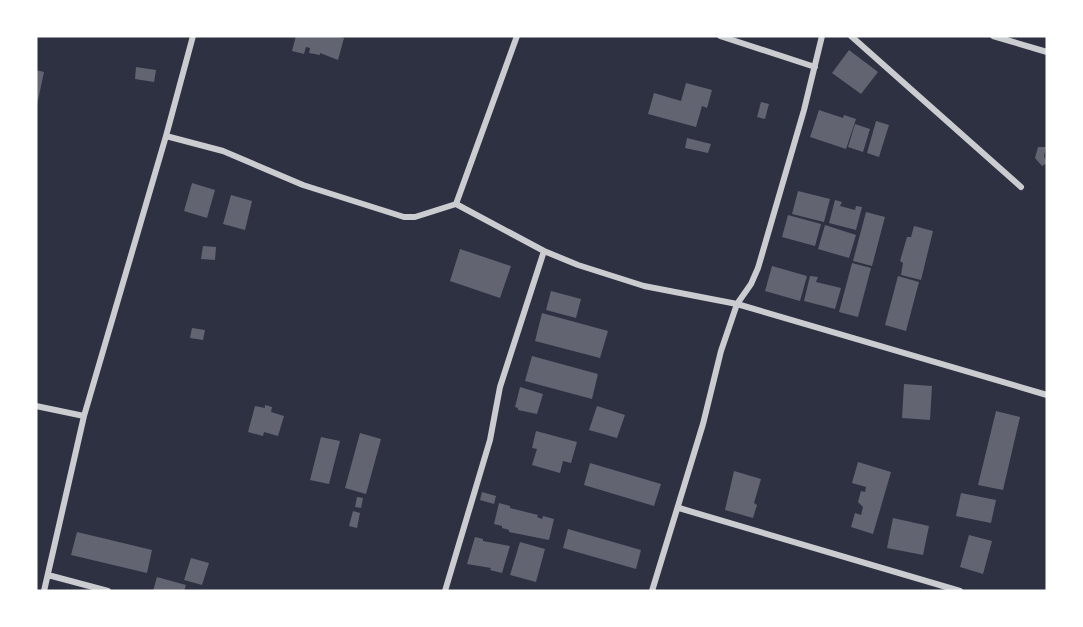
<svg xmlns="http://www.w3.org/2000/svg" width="1083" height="627" font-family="'Noto Sans',sans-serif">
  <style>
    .building { fill: #626471 }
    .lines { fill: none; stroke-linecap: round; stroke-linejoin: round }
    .minor { stroke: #caccd0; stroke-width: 6 }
  </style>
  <rect width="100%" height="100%" fill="#2d3142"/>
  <path class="building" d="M296,36H337L344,38L338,60L320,53V55L309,53L310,48L306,47L304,54L292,51Z
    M849,50L878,72L861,94L832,73Z
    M136,67L156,70L154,82L135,79Z
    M36,70L44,72L37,105H36Z
    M686,83L712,90L707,108L702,106L696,127L648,114L654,93L681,101Z
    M761,102L769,104L765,119L757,117Z
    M819,110L843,118L844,115L856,119L846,149L810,137Z
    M876,121L889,125L879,157L867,153Z
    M855,124L870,129L863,152L848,147Z
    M687,138L711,144L708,153L685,148Z
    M1038,147H1046L1044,156L1047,163L1042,166L1035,158Z
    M192,183L215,190L207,218L184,211Z
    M798,191L830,199L824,222L792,214Z
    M231,195L252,201L245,230L223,224Z
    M835,200L842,202L840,206L855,210L856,206L862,207L856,230L829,223Z
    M866,212L885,217L872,266L853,261Z
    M788,215L821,224L815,246L782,237Z
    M825,225L856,235L849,258L818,249Z
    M914,226L933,231L921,280L901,275L903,263L900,261L907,237H911Z
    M203,246L216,247L215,260L201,259Z
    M460,249L511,266L500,298L450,281Z
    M852,263L871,268L858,317L839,312Z
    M772,266L807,276L800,301L765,291Z
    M810,276L818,277L816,282L841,288L835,309L804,301Z
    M898,276L919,282L906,331L885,325Z
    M551,291L581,299L576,318L546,310Z
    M542,313L608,331L600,358L535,341Z
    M192,328L205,330L203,340L190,338Z
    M532,356L598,374L592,399L525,381Z
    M904,384L932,386L930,420L902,418Z
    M520,387L543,394L537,414L518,410V408L515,407Z
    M265,405L272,407L271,412L284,416L278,436L264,432L263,436L248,432L255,406L265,408Z
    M597,406L625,415L617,438L589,430Z
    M996,411L1020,417L1003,490L978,485Z
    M536,431L577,442L571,463L563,461L560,473L532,465L537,449L532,448Z
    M360,433L381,439L366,494L345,488Z
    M321,437L340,441L329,484L310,480Z
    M858,462L891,472L873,534L851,527L855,513L861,515L863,507L858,502L861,491L865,492L866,487L852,483Z
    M590,463L661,484L654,506L584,485Z
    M734,471L761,479L754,503L757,505L753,518L725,510Z
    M482,492L496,496L494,504L480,500Z
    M961,493L996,500L991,523L956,516Z
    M357,497L363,498L361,508L355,507Z
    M499,503L510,506V508L538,515L537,517L542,519L543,516L554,519L549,540L509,532V530L502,528V526L494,524Z
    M353,511L360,513L357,528L349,526Z
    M893,518L929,526L923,555L887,548Z
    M568,529L641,550L636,569L563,548Z
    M77,532L152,550L147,573L71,555Z
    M969,535L992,541L983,574L960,567Z
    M475,537L483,539V541L510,546L502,573L490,570L491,568L467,564Z
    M520,542L545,549L536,582L510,575Z
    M191,558L209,563L202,585L184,580Z
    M157,577L186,585L184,591H153Z"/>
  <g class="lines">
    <path class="minor" d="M517,36L456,204L544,251L578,265L644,286L737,304L1047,395
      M720,36L815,67
      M851,36L1021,187
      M993,36L1047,52
      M166,136L223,151L303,185L404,217H415L456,204
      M36,406L84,416
      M679,508L960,591
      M48,575L108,591
      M44,591L84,416L166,136L193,36
      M445,591L490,440L500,387L544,251
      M652,591L703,424L721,351L737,304L751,284L758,268L804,110L822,36"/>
  </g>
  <rect width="1083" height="627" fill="none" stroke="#ffffff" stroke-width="75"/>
</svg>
